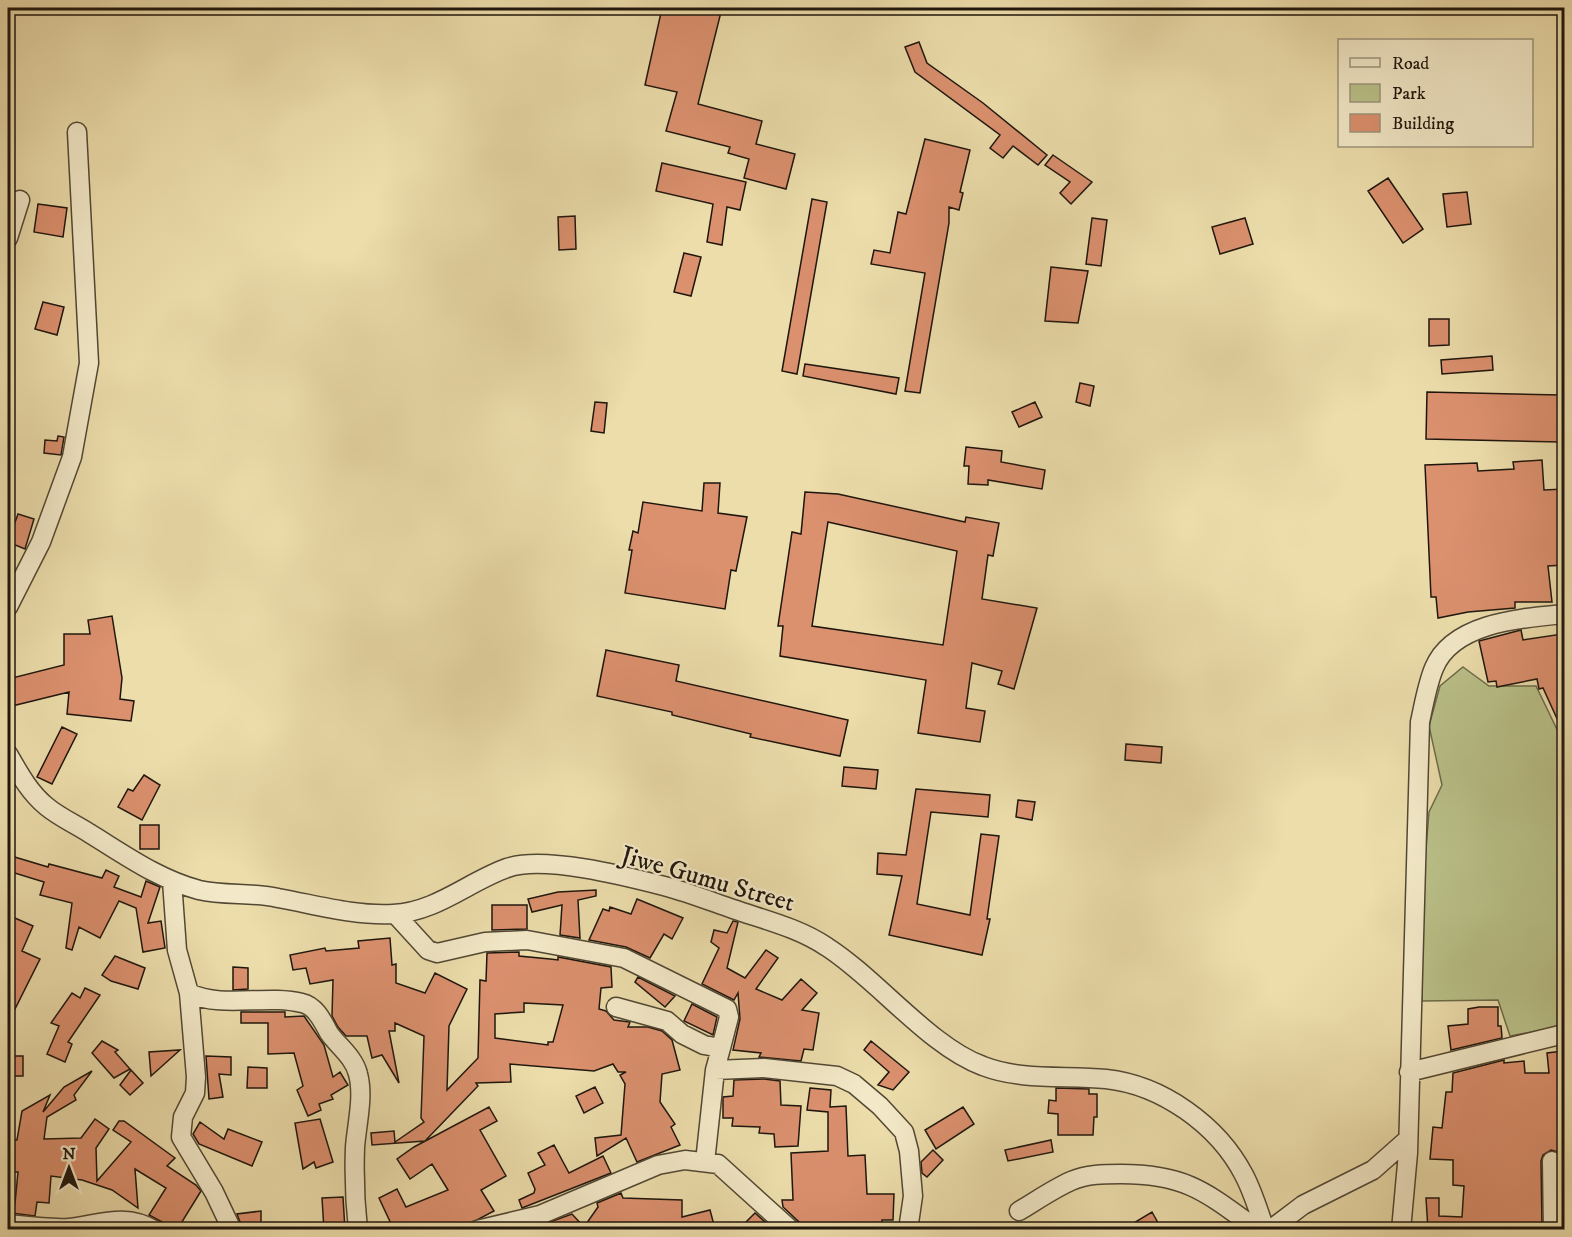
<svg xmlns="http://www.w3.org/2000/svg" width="1572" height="1237" font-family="'IM FELL DW Pica',serif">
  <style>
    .green { fill: #b9c088; stroke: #6c6b4a; stroke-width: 1.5 }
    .building { fill: #db906e; stroke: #1e160d; stroke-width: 1.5; fill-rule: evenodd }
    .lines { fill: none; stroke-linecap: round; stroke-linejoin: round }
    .minor-casing { stroke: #524834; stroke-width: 21 }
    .minor { stroke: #f3e9c8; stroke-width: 18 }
    .labels { text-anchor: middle; stroke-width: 4.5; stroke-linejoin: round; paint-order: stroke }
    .street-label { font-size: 26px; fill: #1e160d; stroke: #f3e9c8 }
  </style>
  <rect width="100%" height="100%" fill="#ecddab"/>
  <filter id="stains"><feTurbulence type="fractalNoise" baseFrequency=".00333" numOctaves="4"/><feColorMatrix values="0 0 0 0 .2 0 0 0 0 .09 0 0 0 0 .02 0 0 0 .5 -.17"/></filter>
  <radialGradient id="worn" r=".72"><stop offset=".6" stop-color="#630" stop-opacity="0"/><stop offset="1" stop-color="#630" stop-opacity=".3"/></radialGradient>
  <path class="green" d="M1463,667L1489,686H1536L1564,744V1026L1510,1036L1498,1000L1422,1001L1423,885L1429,812L1442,785L1429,726L1440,686Z"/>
  <path class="building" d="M662,8H722L698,104L762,121L756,144L795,154L786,189L744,178L749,159L728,153L730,147L666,131L677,92L645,85Z
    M919,42L927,63L983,103L1047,155L1038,165L1013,146L1003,158L990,148L1000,135L915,72L905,47Z
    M925,139L970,150L960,192L963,193L959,210L949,207V223L920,393L905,391L925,273L871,264L874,250L890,253L898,212L906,214Z
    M1053,155L1092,182L1071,204L1060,193L1070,182L1045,165Z
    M662,163L746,182L740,210L727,207L722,245L707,242L713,204L656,191Z
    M1388,178L1423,229L1403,243L1368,191Z
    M1467,192L1471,224L1447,227L1443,194Z
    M812,199L827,202L797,374L782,371Z
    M38,204L67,208L63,237L34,232Z
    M575,216L576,249L559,250L558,217Z
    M1092,218L1107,220L1101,266L1086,264Z
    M1245,218L1253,244L1220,254L1212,227Z
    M684,253L701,257L691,296L674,292Z
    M1051,267L1088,271L1078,323L1045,321Z
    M43,302L64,307L57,335L35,329Z
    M1429,319H1449V345L1429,346Z
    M1492,356L1493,370L1442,374L1441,360Z
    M805,364L899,378L896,394L803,376Z
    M1080,383L1094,386L1090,406L1076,402Z
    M1427,392L1561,395L1560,442L1426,439Z
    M595,402L607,403L604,433L591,431Z
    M1035,402L1042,417L1019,427L1012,412Z
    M58,436L64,437L61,455L44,453L45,440L57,441Z
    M966,447L1002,451L1001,462L1045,470L1042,489L988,480V485L968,484L969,466H964Z
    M1542,460L1544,490L1564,489V565L1548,566L1552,602H1515V608L1468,612L1438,618L1436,597H1431L1425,465L1477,463L1478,471L1514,469L1513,462Z
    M704,483H720L718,513L747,517L736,571L731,570L725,609L625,593L632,550H629L633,531L638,533L643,502L702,511Z
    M805,492L838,494L965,522L966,517L999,523L993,556L988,555L982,599L1037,608L1014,689L998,684L1002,671L972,663L966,708L985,711L980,742L918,733L926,680L780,656L783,626H778L792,532L801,534ZM828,522L957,551L943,645L812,626Z
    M18,514L34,519L25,549L8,542Z
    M112,616L122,678L120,699L134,701L131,721L67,714L69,692L8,707V679L64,665V634H90L88,620Z
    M1521,630L1523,640L1562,634L1564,734L1543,688L1539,689L1537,679L1497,687L1496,681L1488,682L1479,641Z
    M606,650L679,665L676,681L848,720L840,756L750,737L751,734L672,715V712L597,696Z
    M62,727L77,734L52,784L37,777Z
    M1126,744L1162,747L1161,763L1125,760Z
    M844,767L878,770L876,789L842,786Z
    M144,775L160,785L142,820L118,807L128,789L133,791Z
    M916,789L990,795L988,817L931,812L917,904L970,915L981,834L999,836L987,919H990L982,955L889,935L902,876L877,874L878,853L906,855Z
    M1018,800L1035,802L1032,820L1016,817Z
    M140,825H159V849H140Z
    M8,855L48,867L49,864L102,878L106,870L119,876L114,887L141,897L146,881L160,887L148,923L161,921L165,948L143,952L136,908L119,901L100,938L79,927L72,950L66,948L72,903L40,895L44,882L8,871Z
    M596,890V896L578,900L580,938L560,935L562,905L532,912L528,899L558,892Z
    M637,899L683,918L672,939L664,934L650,958L626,947L589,940L603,909L609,911L610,907L631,914Z
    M492,905H527V929L492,930Z
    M8,915L33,926L22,951L40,959L8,1023Z
    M733,921L738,922L727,968L745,978L766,950L778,958L756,989L782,1000L801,979L817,993L802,1010L819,1013L813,1050L804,1049L801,1061L759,1057L761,1053L733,1050L740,1019L738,993L734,1000L702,984L719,948L711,942L714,930L727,933Z
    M390,938L392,965L396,964V983L425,993L435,973L467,989L449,1026L447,1090L478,1058L480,980L486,981L487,953L519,952V956L550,959L558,960V957L611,967L612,987L601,988L599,1009L606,1011L614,1020L630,1022L628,1027H648L662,1031L672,1040L680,1070L662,1074L660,1102L675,1124L671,1127L680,1145L637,1162L626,1138L597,1156L595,1138L621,1135L625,1084L620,1075L626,1072H618L613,1064L594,1071L510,1064L511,1082L476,1083L478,1086L425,1141L372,1145L371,1133L394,1131L395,1142L424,1122L421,1118L424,1036L395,1023V1031H389L399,1083L382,1055L372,1058L367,1036H346L338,1027L332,1016L333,980L310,984L306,968L293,970L290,955L325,948L326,951L359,948L358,941ZM524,1003L563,1005L553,1042H548V1045L495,1038V1014L524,1012Z
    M115,956L145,968L138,989L111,981L102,975Z
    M233,967L248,968V989L233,990Z
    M638,977L675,996L665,1007L635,982Z
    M85,988L100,995L68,1042L72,1044L65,1062L47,1054L59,1026L51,1023L72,993L80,998Z
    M692,1004L717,1017L713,1035L684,1021Z
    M1479,1007H1498V1026H1501L1502,1038L1451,1050L1448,1026L1468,1024V1009Z
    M241,1012H285V1017L304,1016L324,1045L333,1077L340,1072L348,1085L331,1095L333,1099L319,1104L321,1110L308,1116L297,1090L303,1086L294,1053L268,1054V1023H241Z
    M102,1041L118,1050L115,1052L130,1069L114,1078L92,1053Z
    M871,1041L909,1072L893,1090L878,1085L889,1072L864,1050Z
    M180,1050L151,1076L149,1052Z
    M1563,1051L1564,1208L1563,1160L1558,1152L1551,1150L1543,1155L1541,1161L1542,1225H1527L1526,1230H1428L1426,1198H1439V1216L1462,1217L1464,1186L1453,1185V1160L1430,1159L1433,1127L1442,1128L1446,1092H1452L1453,1073L1504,1060V1063L1524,1061L1525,1073H1549L1547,1053Z
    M8,1056H23V1076H8Z
    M206,1056L231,1057V1075L219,1074L223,1097L209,1099Z
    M248,1067L267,1068V1088H247Z
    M131,1070L143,1083L130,1095L120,1085Z
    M92,1071L74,1095L76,1100L47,1117L44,1139L81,1138L95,1119L109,1129L96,1148L97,1181L131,1142L113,1130L119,1121H124L175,1158L167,1166L196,1185L201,1191L177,1230L149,1215L166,1188L135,1169L138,1208L112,1190L82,1180L51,1176L49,1203L37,1202L35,1216L11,1213L12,1203H15L18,1172H8V1139L17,1140L22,1111L50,1095L43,1112L64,1087Z
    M764,1079L780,1081L781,1105L801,1106L798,1146L775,1147L774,1134L759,1133L760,1127L732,1126L733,1118H723V1097L733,1096L734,1080Z
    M595,1087L603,1103L584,1113L576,1096Z
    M810,1088L831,1090L830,1107L846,1106L848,1156L865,1155L867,1194H894L893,1220H882L881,1230H802L799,1222L783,1207L782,1200H793L791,1153L828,1151V1112L807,1110Z
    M1056,1088L1089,1089V1094H1097V1117H1094L1093,1135H1058V1114L1048,1113L1049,1100L1056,1101Z
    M489,1107L497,1121L480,1130L506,1176L481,1190L494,1211L458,1230H394L379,1198L397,1189L406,1207L448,1190L432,1164L410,1179L397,1159L414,1147Z
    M963,1107L974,1124L936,1149L925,1130Z
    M320,1119L333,1162L316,1168L314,1162L303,1169L295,1123Z
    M200,1122L224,1139L228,1129L262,1142L252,1166L199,1144L193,1134Z
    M1051,1140L1053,1152L1008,1161L1005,1150Z
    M554,1145L569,1173L603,1156L611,1173L522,1208L519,1200L534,1193L535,1189L528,1173L545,1165L538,1153Z
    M933,1150L943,1160L927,1177L922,1173L921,1162Z
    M621,1193L623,1198L682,1200V1217L710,1210L714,1225L695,1230L533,1228L572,1214L584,1227L598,1207L597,1203Z
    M343,1197L345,1230H324L322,1198Z
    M261,1211V1230H243L237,1214Z
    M1152,1212L1162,1230H1122Z
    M755,1213L774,1230H738Z"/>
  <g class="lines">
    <g class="minor-casing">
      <path id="minor" d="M8,238L20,200
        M8,607L41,542L72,457L89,363L77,132
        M8,754C19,773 29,792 46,806C59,817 75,824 89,833C125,855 158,879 199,890C224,896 253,892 278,898C317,905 354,916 393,914C436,912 468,882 507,868C543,855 625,876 664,886C687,892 710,901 733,909C765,920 799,928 827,947C877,979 930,1047 983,1066C1022,1081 1065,1075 1106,1079C1162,1085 1218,1125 1244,1175C1253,1192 1259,1212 1265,1230
        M172,881L177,950L189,993C223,1009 266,994 302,1003C316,1006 323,1022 329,1033C338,1046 354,1057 358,1074C364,1096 357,1123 355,1147C354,1174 355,1203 358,1230
        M396,915L428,950L437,953L485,942L527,940L624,958L727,1009L729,1017L721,1048
        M189,993L196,1077L195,1093L183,1117L181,1137L214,1192L232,1230
        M616,1007L667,1021L682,1034L704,1045L721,1048L715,1070L705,1162
        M715,1070L764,1068L837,1076L854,1084L880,1106L904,1132L909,1151L913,1196L908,1230
        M1409,1072L1564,1034
        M1552,1161L1553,1230
        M1019,1211C1036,1201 1053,1189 1071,1181C1087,1174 1104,1174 1121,1174C1187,1174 1207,1193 1258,1230
        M8,1224C27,1226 48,1229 68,1228C98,1225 125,1212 154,1230
        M477,1230L540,1215L658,1165L685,1160L718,1164L791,1230
        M1270,1230L1303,1205L1373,1170L1408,1139
        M1401,1230L1408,1153L1420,722C1424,704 1427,685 1434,668C1453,622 1523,618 1564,614"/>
    </g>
    <use href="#minor" class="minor"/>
  </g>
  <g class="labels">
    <g class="street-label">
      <text transform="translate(708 878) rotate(16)" y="9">Jiwe Gumu Street</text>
    </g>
  </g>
  <rect width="1572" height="1237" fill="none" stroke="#ecddab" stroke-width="30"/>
  <rect x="9" y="9" width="1554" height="1219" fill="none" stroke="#1e160d" stroke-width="3"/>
  <rect x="15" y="15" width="1542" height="1207" fill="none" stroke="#1e160d" stroke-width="1.5"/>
  <rect x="1338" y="39" width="195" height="108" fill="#f3e9c8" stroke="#9e957d" stroke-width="1.5"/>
  <rect x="1350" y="58" width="30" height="9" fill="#f3e9c8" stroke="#9e957d" stroke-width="1.5"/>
  <text x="1392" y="69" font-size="18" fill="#1e160d">Road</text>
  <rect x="1350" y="84" width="30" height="18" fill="#b9c088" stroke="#9e957d" stroke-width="1.5"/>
  <text x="1392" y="99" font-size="18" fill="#1e160d">Park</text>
  <rect x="1350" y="114" width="30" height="18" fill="#db906e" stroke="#9e957d" stroke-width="1.5"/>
  <text x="1392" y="129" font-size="18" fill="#1e160d">Building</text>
  <g transform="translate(69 1168)" stroke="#f3e9c8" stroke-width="4.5" paint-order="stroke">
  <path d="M0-4.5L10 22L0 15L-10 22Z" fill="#1e160d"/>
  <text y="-9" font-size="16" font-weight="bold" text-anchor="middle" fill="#1e160d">N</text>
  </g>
  <rect width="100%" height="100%" filter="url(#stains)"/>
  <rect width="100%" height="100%" fill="url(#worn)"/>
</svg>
